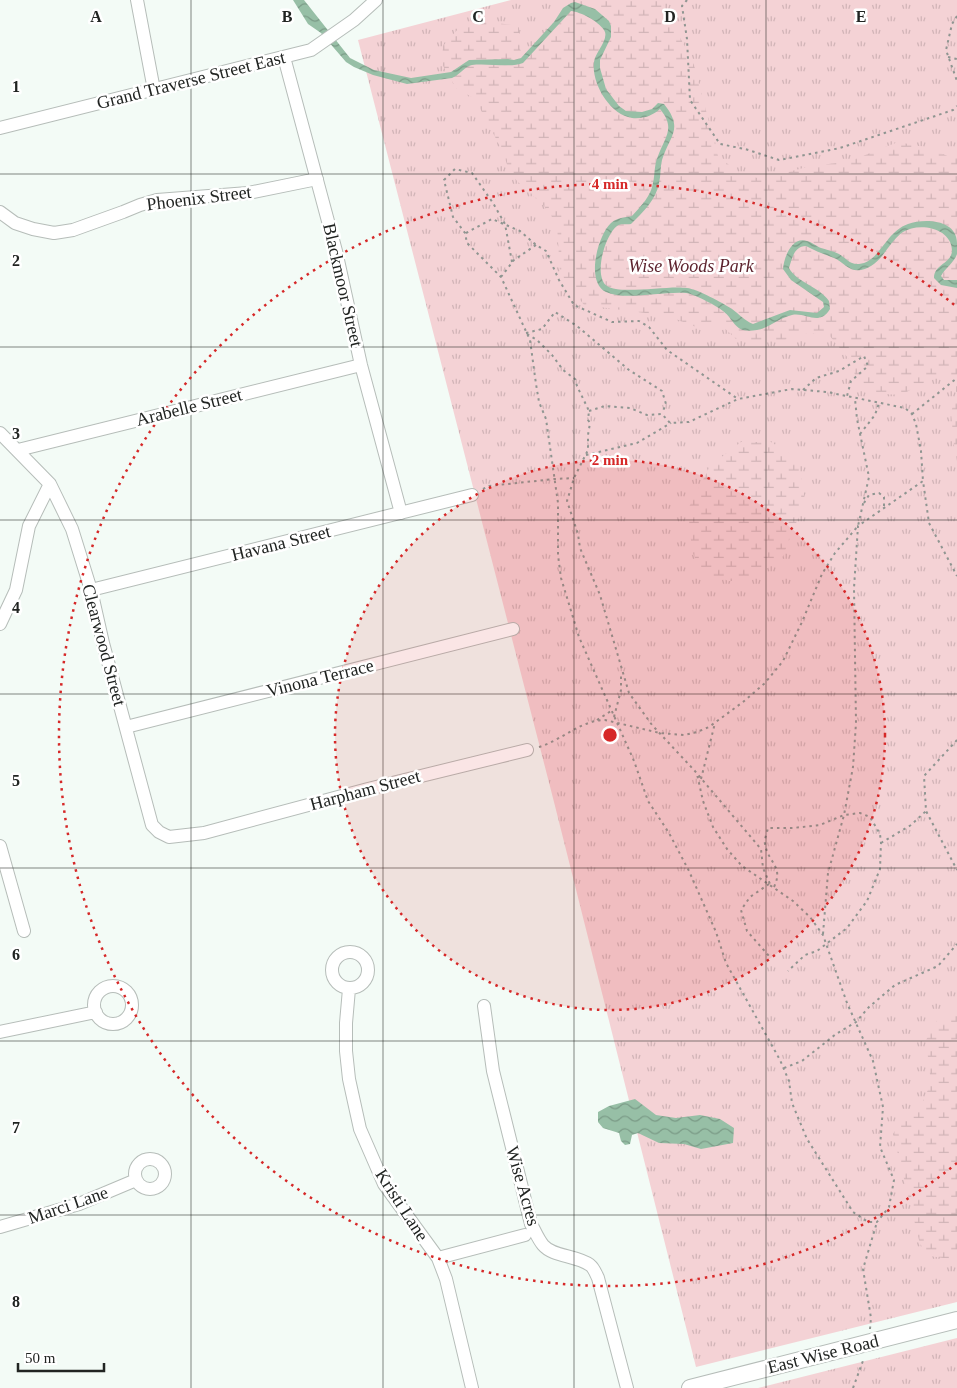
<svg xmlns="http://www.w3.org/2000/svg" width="957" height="1388" font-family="Georgia,serif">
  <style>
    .grass { fill: url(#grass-tufts) }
    .wetland { fill: url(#wetland-marsh) }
    .water { fill: url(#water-waves) }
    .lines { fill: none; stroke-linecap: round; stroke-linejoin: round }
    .minor-casing { stroke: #b6bdb9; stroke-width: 14 }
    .tertiary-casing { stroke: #b6bdb9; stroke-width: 18 }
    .path { stroke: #8f9591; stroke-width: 2; stroke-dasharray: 2.5 4; stroke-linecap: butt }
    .minor { stroke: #fff; stroke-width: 12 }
    .tertiary { stroke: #fff; stroke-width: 16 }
    .grid { fill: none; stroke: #212422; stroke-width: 1; stroke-opacity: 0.55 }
    .ring { fill: none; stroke: #d62828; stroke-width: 2.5; stroke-dasharray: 2.5 5 }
    .labels { text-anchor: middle; stroke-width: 5; stroke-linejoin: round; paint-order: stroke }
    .street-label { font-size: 18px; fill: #212422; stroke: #fff }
    .park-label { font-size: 18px; font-style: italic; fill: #5d232e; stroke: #fff }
    .grid-label { font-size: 16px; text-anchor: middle; font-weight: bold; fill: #212422; stroke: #fff; stroke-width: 5; stroke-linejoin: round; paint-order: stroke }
    .centre { fill: #d62828; stroke: #fff; stroke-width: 2.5 }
    .ring-label { font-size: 15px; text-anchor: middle; font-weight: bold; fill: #d62828; stroke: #fff; stroke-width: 5; stroke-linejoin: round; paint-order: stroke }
  </style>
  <defs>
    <pattern id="grass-tufts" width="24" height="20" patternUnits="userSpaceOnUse" patternTransform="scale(1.25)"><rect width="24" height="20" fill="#f4d2d5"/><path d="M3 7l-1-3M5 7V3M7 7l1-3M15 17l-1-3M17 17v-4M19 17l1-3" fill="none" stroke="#d1b4b7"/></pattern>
    <pattern id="wetland-marsh" width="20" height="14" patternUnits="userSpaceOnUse" patternTransform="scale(1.25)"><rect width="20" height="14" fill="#f4d2d5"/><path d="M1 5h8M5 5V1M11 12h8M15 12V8" fill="none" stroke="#d1b4b7"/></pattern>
    <pattern id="water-waves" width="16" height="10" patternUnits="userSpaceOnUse" patternTransform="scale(1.25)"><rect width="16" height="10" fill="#97bfa6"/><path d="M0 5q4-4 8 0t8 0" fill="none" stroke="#7b9b87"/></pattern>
  </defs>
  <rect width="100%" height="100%" fill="#f3fbf6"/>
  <path class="grass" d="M511,0H957V1302L696,1367L554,802L358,40Z
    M957,1338V1388H758Z"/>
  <path class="wetland" d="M577,0H661L694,65L718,156L739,173L761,179L807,167L850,161L898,142L929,148L952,158L957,155V461L954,445L951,412L956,397V381L940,374L901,395L866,393L859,384L848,358L829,335L804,333L779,342L736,339L718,322L696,327L668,316L584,305L560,273L557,224L544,206L517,181L509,170L502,150L475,99L456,88L442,64L443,46L459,28L470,22H489L519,26L520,49L523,56L554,22L563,8Z
    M741,442H771L798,459L805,501L782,558L749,581H729L701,572L692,551L688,509L710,466Z
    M957,1009V1252L950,1259L930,1256L920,1244L893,1134L904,1116L923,1101L931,1083L926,1040L937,1020Z"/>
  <path class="water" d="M293,0H304L350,58L374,70L411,78L451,72L469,60L508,59L514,60L521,58L554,22L563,8L571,3L575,2L595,9L609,21L611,26V37L600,60V68L606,89L619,106L626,111L642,112L652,109L658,103L664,104C684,129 670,135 662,160C660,168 661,175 659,183C656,200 643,212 631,224C626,225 621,223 617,226C605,235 593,276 607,286C620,295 669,285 687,288C697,289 723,303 732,309C739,314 745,321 753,324L790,310L817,313L824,307L823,302L791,280L783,269C784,257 792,236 807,241C812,242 816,246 821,248C827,250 833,251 839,254C846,258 850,265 859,264C880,262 885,232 908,224C924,218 957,219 957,243C957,246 957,251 957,254C954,263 945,268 941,276L944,280H957V288L941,285L934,278C934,264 951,264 952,251C952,228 919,222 903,232C886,244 883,265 861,270C848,272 844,262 834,258C824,254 815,251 806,246C794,246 792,259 789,268C797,283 819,286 829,301L830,309C819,327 806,312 792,315C779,318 769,328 757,330C734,334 736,321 723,311C717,306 694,294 686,293C663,291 625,301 606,292C585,282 598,235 611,223C618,217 624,218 632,216C641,206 651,196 653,183C655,174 654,165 658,156C665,137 676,128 660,109C652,116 643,119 632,118C610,115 591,83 594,62C595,52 610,39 604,30C598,21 581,12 571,11L523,63C511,68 487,63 472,65C465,66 460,75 452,78L407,84L373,75L354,67L346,62L321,33L308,24Z
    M635,1099L656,1115L676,1118L700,1115L720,1119L734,1128L733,1143L701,1149L684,1144L659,1143L638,1133L632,1135L630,1144L625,1145L621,1141L619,1133L603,1128L598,1122V1112L609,1106Z"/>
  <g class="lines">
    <g class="minor-casing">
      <path id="minor" d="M137,0L154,90
        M284,57L336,251L361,365L401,513
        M0,128L311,50L354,20L376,0
        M0,212L15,223L33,229L54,233L73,230L123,212L140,205L157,200L248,193L317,179
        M0,433L50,484L72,529L91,590L103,643L152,825L159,832L169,837L204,833L368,789L527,750
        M18,450L361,365
        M91,590L472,495
        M0,624L16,590L29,526L50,484
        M126,727L513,629
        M0,846L24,931
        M332 970a18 18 0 1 1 36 0a18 18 0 1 1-36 0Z
        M94 1005a19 19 0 1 1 38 0a19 19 0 1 1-38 0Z
        M349,989L346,1023V1051L349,1079L360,1129L384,1184L438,1258L446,1279L472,1388
        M484,1006L493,1071L531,1224C535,1231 538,1239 543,1245C553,1257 576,1255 590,1265C594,1268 596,1274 598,1278L627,1388
        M0,1032L96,1012
        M135 1174a15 15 0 1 1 30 0a15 15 0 1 1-30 0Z
        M0,1227L79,1204L136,1180
        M438,1258L525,1235"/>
    </g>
    <g class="tertiary-casing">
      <path id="tertiary" d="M690,1388L957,1320"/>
    </g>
    <path class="path" d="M687,0L682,6L687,39L690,100L720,144L745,149L779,160L840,148L953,110L957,106
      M957,16L952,24L946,50L957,81
      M948,57L957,59
      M466,233L492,219L520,231L536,245L546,251L559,280L574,305L612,322L639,321L649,327L667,350L738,399
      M512,262L505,224L493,203L472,173L455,169L444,180L453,217L465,233L467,243L501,277L530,340L536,384L539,402L546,419L558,503V555L561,578L579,637L634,761L648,801L669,833L689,871L716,932L726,963L780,1060L789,1081L792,1103L807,1139L853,1212L868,1222H877L889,1207L894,1180L880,1147L883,1107L873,1061L847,1003L823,935L810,917L793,901L742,866L727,849L713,827L703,801L697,774
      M501,277L514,260L536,245
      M526,333L542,329L555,312L577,326L629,370L662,391L666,404L662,413
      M527,334L537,340L552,355L563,370L575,379L577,386L589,411L588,420L590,423L588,435V450L574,478L567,501L578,534L580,548L600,595L629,693L652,725L694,770L761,849L763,868L770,884
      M803,390L816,378L839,371L864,356L868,366L851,381L847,396
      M589,411L605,406L630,408L647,415L662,414L670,423L689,422L738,399L792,389L827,392L905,408L912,414L916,424L921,451L923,481
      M912,414L957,378
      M860,434L875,415L879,403
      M586,455L637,443L671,423
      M483,489L489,486L554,479L574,478
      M864,503L869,495L879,493L884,497V508
      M614,717L621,690V673
      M597,720L611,711
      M957,740L924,776L926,811L957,870
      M539,747C562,740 581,720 605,720L660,733L684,735L697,732L709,727L743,702L765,683L783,661L802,622L822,574L835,553L858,526L869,477L857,419L855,399
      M701,779L715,723
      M881,843L911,825L926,811
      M769,884L750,897L741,910L747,931L769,956
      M774,887C784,866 768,863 765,844C764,840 767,833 768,828H793L820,825L844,815L860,813L870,817L880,834L881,843L880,869L867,901L847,928L817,951L805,955L788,971
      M823,934L828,873L844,815L853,767L856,723L854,588L858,526L923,481L929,523L957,576
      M784,1068L802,1061L836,1034L856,1022L869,1007L895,985L938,966L957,944
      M870,1329L871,1318L863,1269L877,1222
      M853,1388L864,1358"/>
    <use href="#minor" class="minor"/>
    <use href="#tertiary" class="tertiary"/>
  </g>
  <path class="grid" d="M191,0V1388M383,0V1388M574,0V1388M766,0V1388M0,174H957M0,347H957M0,520H957M0,694H957M0,868H957M0,1041H957M0,1215H957"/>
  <circle cx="610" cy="735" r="275" fill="#d62828" fill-opacity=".12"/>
  <g class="ring">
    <circle cx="610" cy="735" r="275"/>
    <path d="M957 1163A551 551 0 1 1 957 307"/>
  </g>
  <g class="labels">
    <g class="street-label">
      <text transform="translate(191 80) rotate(-14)" y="6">Grand Traverse Street East</text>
      <text transform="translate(199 198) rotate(-7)" y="6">Phoenix Street</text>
      <text transform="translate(343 285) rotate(77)" y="6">Blackmoor Street</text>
      <text transform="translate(189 407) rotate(-14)" y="6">Arabelle Street</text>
      <text transform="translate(281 543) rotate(-14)" y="6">Havana Street</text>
      <text transform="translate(104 645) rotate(75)" y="6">Clearwood Street</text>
      <text transform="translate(320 678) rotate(-14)" y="6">Vinona Terrace</text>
      <text transform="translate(365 790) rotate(-15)" y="6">Harpham Street</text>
      <text transform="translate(523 1186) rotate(74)" y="6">Wise Acres</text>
      <text transform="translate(68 1205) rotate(-19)" y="6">Marci Lane</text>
      <text transform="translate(402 1205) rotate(57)" y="6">Kristi Lane</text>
      <text transform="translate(823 1354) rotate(-14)" y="6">East Wise Road</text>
    </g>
    <g class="park-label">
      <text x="691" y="272">Wise Woods Park</text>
    </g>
  </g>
  <g class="grid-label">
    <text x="96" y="22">A</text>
    <text x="287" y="22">B</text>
    <text x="478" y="22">C</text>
    <text x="670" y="22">D</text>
    <text x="861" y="22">E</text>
    <text x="16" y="92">1</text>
    <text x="16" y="266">2</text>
    <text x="16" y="439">3</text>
    <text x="16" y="613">4</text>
    <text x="16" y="786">5</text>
    <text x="16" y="960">6</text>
    <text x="16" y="1133">7</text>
    <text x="16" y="1307">8</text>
  </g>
  <circle cx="610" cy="735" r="8" class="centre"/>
  <g class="ring-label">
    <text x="610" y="189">4 min</text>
    <text x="610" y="465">2 min</text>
  </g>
  <path d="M18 1363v8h86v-8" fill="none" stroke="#212422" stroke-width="2.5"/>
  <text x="25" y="1363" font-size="15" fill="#212422" stroke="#ffffff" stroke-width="4" paint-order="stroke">50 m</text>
</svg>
